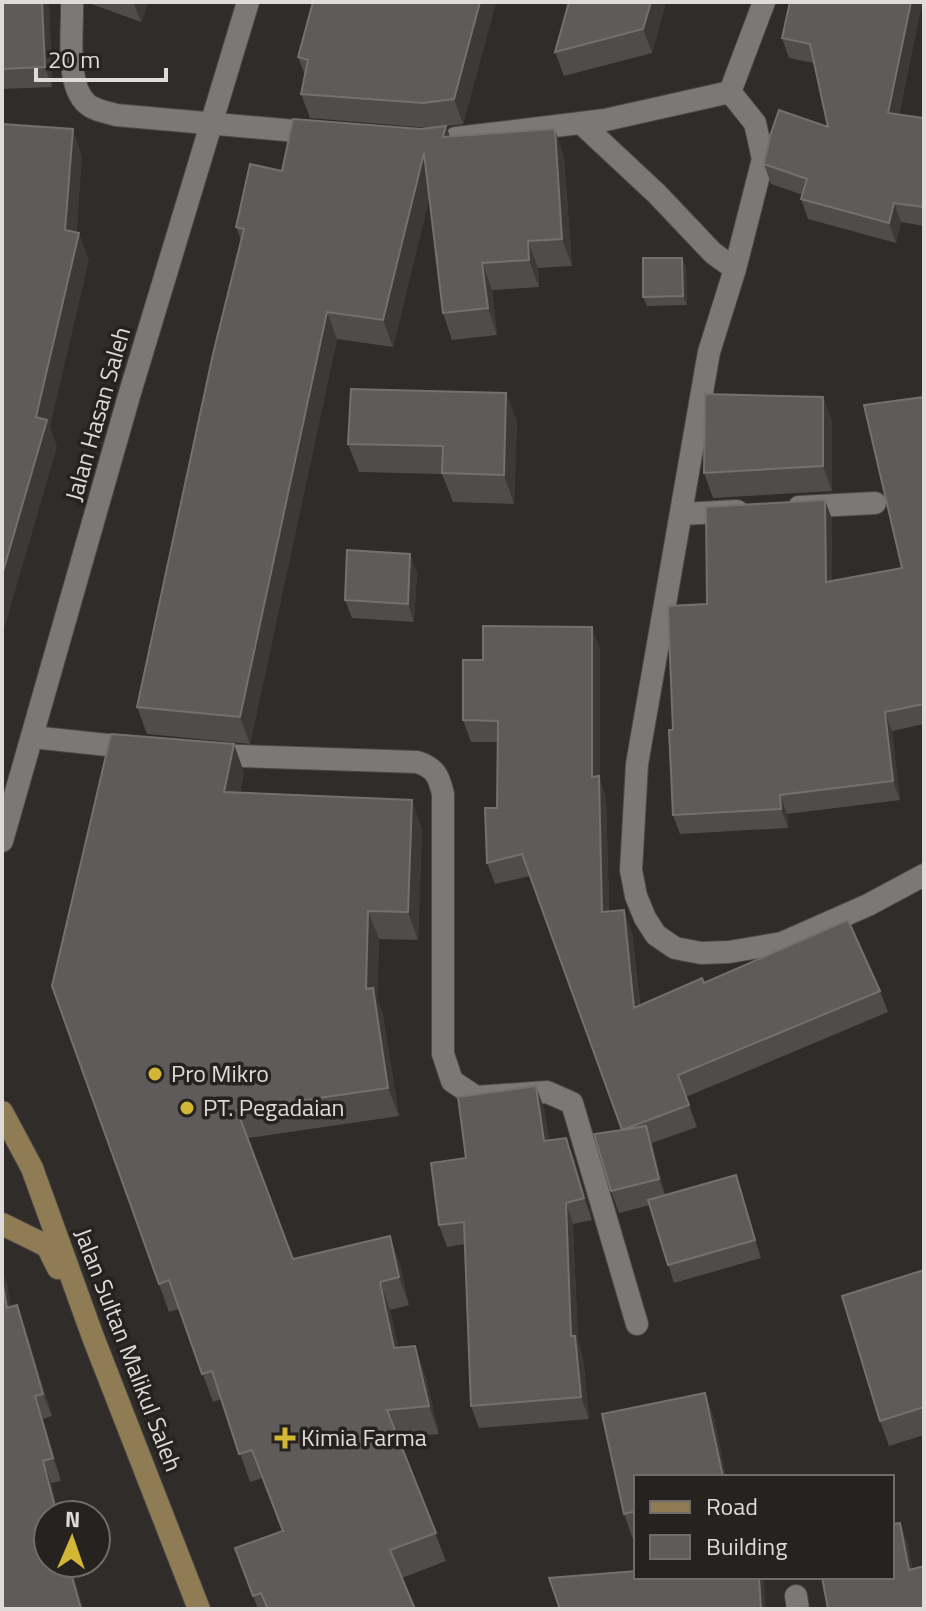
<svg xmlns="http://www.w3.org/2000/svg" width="926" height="1611" font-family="'Titillium Web',sans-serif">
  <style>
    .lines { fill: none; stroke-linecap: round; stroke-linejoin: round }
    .minor-casing { stroke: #4b4946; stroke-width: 24 }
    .tertiary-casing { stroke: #4b4946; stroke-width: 24 }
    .secondary-casing { stroke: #4b4946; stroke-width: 24 }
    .minor { stroke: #7b7875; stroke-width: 22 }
    .tertiary { stroke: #7b7875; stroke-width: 22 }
    .secondary { stroke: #8f7c55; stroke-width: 22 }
    .wall { fill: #514c4c }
    .shaded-wall { fill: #3d3938 }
    .building { fill: #605b5b; stroke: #74706f; stroke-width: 2 }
    .poi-dot { fill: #d3b635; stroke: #252220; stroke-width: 3 }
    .labels { text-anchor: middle; stroke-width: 7; stroke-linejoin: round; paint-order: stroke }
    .street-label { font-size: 24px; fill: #dedcdb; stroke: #252220 }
    .poi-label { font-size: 24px; fill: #dedcdb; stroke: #252220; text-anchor: start }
  </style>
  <rect width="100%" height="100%" fill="#2f2c2a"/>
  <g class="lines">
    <g class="minor-casing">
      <path id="minor" d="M72,2C73,30 65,83 86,103C93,110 106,112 116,115L318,133
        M730,92L755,123L763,159L735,269L709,352L637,764L631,870L636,896L645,918L656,935L675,948L701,953L729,952L782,943L868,905L924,875
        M581,123L657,194L713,253L735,269
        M456,138L605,120L730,92L764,2
        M799,507L875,503
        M682,514L737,511
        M32,737L136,748
        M210,755L417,762C436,768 439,777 443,794V1054L452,1081L476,1097L547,1092L572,1103L637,1324
        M796,1596L798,1609"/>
    </g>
    <g class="tertiary-casing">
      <path id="tertiary" d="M2,841L129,396L248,2"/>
    </g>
    <g class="secondary-casing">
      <path id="secondary" d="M2,1112L32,1168L93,1337L199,1609
        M2,1224L47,1246L58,1268"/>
    </g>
    <use href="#minor" class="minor"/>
    <use href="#tertiary" class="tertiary"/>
    <use href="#secondary" class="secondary"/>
  </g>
  <path class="wall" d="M2,2H49L52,87L2,89Z
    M86,2H148L141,22Z
    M313,2H496L463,124L446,126L450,137L564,157L572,266L538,268L539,287L492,290L497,335L452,340L443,313L429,198L393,347L337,339L250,744L147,734L137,707L241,240L236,227L282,171L421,129L430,128L310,118L301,94L305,75L298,57Z
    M666,2L652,53L564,76L555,52Z
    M790,2H922L899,115L924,118V226L901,222L896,243L808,219L801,199L803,195L771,184L764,164L828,127L814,63L789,58L782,38Z
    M686,267L687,305L647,306L643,297Z
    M823,397L832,422V491L713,498L704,473Z
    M924,397V724L892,731L900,800L787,814L788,828L680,834L673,815V730L707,604L832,519V581L902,568Z
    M517,421L514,504L453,502L442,474L359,472L348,444Z
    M417,572L414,622L352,618L345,600Z
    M600,649V780L606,798L609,912L632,932L640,1005L704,983L880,991L888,1012L686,1097L697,1127L652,1143L665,1195L736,1175L742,1193L761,1258L674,1283L650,1205L619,1213L611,1191L622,1130L530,876L495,884L487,863L497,808L498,742H471L463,720L483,660Z
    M244,772L240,793L422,828L418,940L379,939L377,998L383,1016L399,1116L248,1138L293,1259L400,1265L409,1305L390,1310L398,1347L425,1374L439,1434L398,1438L446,1561L402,1578L415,1609H258L235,1548L282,1531L262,1478L250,1482L221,1399L213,1402L179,1309L169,1312L52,986Z
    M544,1108L549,1140L574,1159L592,1220L573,1224L578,1342L583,1358L589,1419L479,1428L471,1406L465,1244L447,1247L439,1225L466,1158Z
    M2,1270L7,1284L11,1307L17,1305L25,1328L52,1416L43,1419L61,1481L51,1483L59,1515H48V1563H70L83,1609H2Z
    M924,1270V1435L889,1446L880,1421Z
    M705,1393L714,1418L726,1477H636V1538L633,1539L624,1514L602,1414Z"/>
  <path class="shaded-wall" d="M42,2H49L52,87L45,67Z
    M135,2H148L141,22L134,4Z
    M480,2H496L463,124L454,99Z
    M651,2H666L652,53L643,29Z
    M911,2H922L895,133L888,113Z
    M446,126L456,153L443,137Z
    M73,129L82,156L76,247L79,233L89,260L50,427L57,447L2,636V575L36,417L65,230Z
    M555,129L564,157L572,266L562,239Z
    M424,153L434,180L393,347L383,320Z
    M894,203L901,222L896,243L889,223Z
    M528,241L538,268L539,287L529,260Z
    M682,258L686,267L687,305L683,296Z
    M482,263L492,290L497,335L488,308Z
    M327,312L337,339L250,744L240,717Z
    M506,393L517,421L514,504L504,475Z
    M823,397L832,422V491L823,466Z
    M825,500L832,519V601L826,582Z
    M410,554L417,572L414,622L408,604Z
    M592,627L600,649V780L606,798L610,934L602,912L592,777Z
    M885,712L892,731L900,800L893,781Z
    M234,744L244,772L234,820L224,792Z
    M780,795L787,814L788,828L781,809Z
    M412,800L422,828L418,940L408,912Z
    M624,910L632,932L642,1029L634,1008Z
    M368,911L379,939L377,998L383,1016L399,1116L388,1088L366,989Z
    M536,1086L544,1108L552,1162L544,1141Z
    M646,1126L653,1148L667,1201L659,1179Z
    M566,1138L574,1159L592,1220L584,1198Z
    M736,1175L742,1193L761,1258L755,1240Z
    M566,1203L573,1224L578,1342L583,1358L589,1419L581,1397L571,1336Z
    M390,1236L400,1265L409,1305L399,1277Z
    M2,1270L7,1284L15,1331L7,1308L2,1280Z
    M380,1282L390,1310L405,1376L394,1348Z
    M17,1305L25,1328L52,1416L43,1394Z
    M415,1346L425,1374L439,1434L429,1406Z
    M705,1393L714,1418L726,1477H723Z
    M35,1396L43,1419L61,1481L53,1458Z
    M43,1461L51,1483L59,1515H57Z
    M900,1523L908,1544L917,1592L909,1570Z
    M68,1563H70L83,1609H81Z
    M759,1577H763L764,1579L766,1609H761Z"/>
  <path class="building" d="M2,2H42L45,67L2,69Z
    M313,2H480L454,99L423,103L301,94L308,60L298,57Z
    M569,2H651L643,29L555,52Z
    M790,2H911L888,113L924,118V207L894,203L889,223L801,199L807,179L764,164L770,136L779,110L828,127L810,44L782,38Z
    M293,119L421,129L446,126L443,137L555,129L562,239L528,241L529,260L482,263L488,308L443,313L424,153L383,320L327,312L240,717L137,707L213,354L244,229L236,227L250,164L282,171Z
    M2,124L73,129L65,230L79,233L36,417L47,420L2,575Z
    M643,258H682L683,296L643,297Z
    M351,389L506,393L504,475L442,473L443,446L348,444Z
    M705,394L823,397V466L704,473Z
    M924,397V704L885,712L893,781L780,795L781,809L673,815L669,730H673L668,609L669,606L707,604L706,507L825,500L826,582L902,568L864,405Z
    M347,550L410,554L408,604L345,600Z
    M483,626L592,627V777L599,776L602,912L624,910L634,1008L702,978L704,983L848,920L880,991L678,1075L689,1105L622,1130L646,1126L659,1179L611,1191L594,1134L622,1130L522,854L487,863L485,808H497L498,721L463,720V660H483Z
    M111,734L234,744L224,792L412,800L408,912L368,911L366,989L373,988L388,1088L237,1110L293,1259L390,1236L399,1277L380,1282L394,1348L415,1346L429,1406L387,1410L436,1533L390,1550L415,1609H268L261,1593L253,1596L235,1548L283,1531L252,1450L239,1454L212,1371L202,1374L169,1280L159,1284L52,986Z
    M536,1086L544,1141L566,1138L584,1198L566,1203L571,1336H575L581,1397L471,1406L464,1222L439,1225L431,1163L466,1158L458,1097Z
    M736,1175L755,1240L668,1265L648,1200Z
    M924,1270V1407L880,1421L842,1296Z
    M2,1280L7,1308L17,1305L43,1394L35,1396L53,1458L43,1461L57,1515H48V1563H68L81,1609H2Z
    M705,1393L723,1477H636V1511L624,1514L602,1414Z
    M900,1523L909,1570L924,1566V1609H828L822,1577H892V1524Z
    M636,1571V1577H759L761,1609H560L549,1578Z"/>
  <g class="poi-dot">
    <circle cx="155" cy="1074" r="8"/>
    <circle cx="187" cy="1108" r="8"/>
    <path d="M281 1426h8v8h8v8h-8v8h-8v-8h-8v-8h8z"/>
  </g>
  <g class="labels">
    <g class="street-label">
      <text transform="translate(98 414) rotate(-74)" y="8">Jalan Hasan Saleh</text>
      <text transform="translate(128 1350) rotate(69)" y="8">Jalan Sultan Malikul Saleh</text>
    </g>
    <g class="poi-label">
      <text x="171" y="1082">Pro Mikro</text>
      <text x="203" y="1116">PT. Pegadaian</text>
      <text x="301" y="1446">Kimia Farma</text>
    </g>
  </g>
  <rect width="926" height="1611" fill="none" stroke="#dedcdb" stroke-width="8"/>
  <rect x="634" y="1475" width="260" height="104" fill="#252220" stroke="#6f6c6b" stroke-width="2"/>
  <rect x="650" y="1501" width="40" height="12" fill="#8f7c55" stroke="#6f6c6b" stroke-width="2"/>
  <text x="706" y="1515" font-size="24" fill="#dedcdb">Road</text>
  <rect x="650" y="1535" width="40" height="24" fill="#605b5b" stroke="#6f6c6b" stroke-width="2"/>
  <text x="706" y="1555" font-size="24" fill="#dedcdb">Building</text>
  <g transform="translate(72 1539) rotate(2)"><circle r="38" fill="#252220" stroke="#6f6c6b" stroke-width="2"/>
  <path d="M0-6L14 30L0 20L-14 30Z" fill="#d3b635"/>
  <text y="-12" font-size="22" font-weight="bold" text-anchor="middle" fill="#dedcdb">N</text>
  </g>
  <path d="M36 68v12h130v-12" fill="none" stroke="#dedcdb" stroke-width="4"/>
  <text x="48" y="68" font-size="24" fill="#dedcdb" stroke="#252220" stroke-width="6" paint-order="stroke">20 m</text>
</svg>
